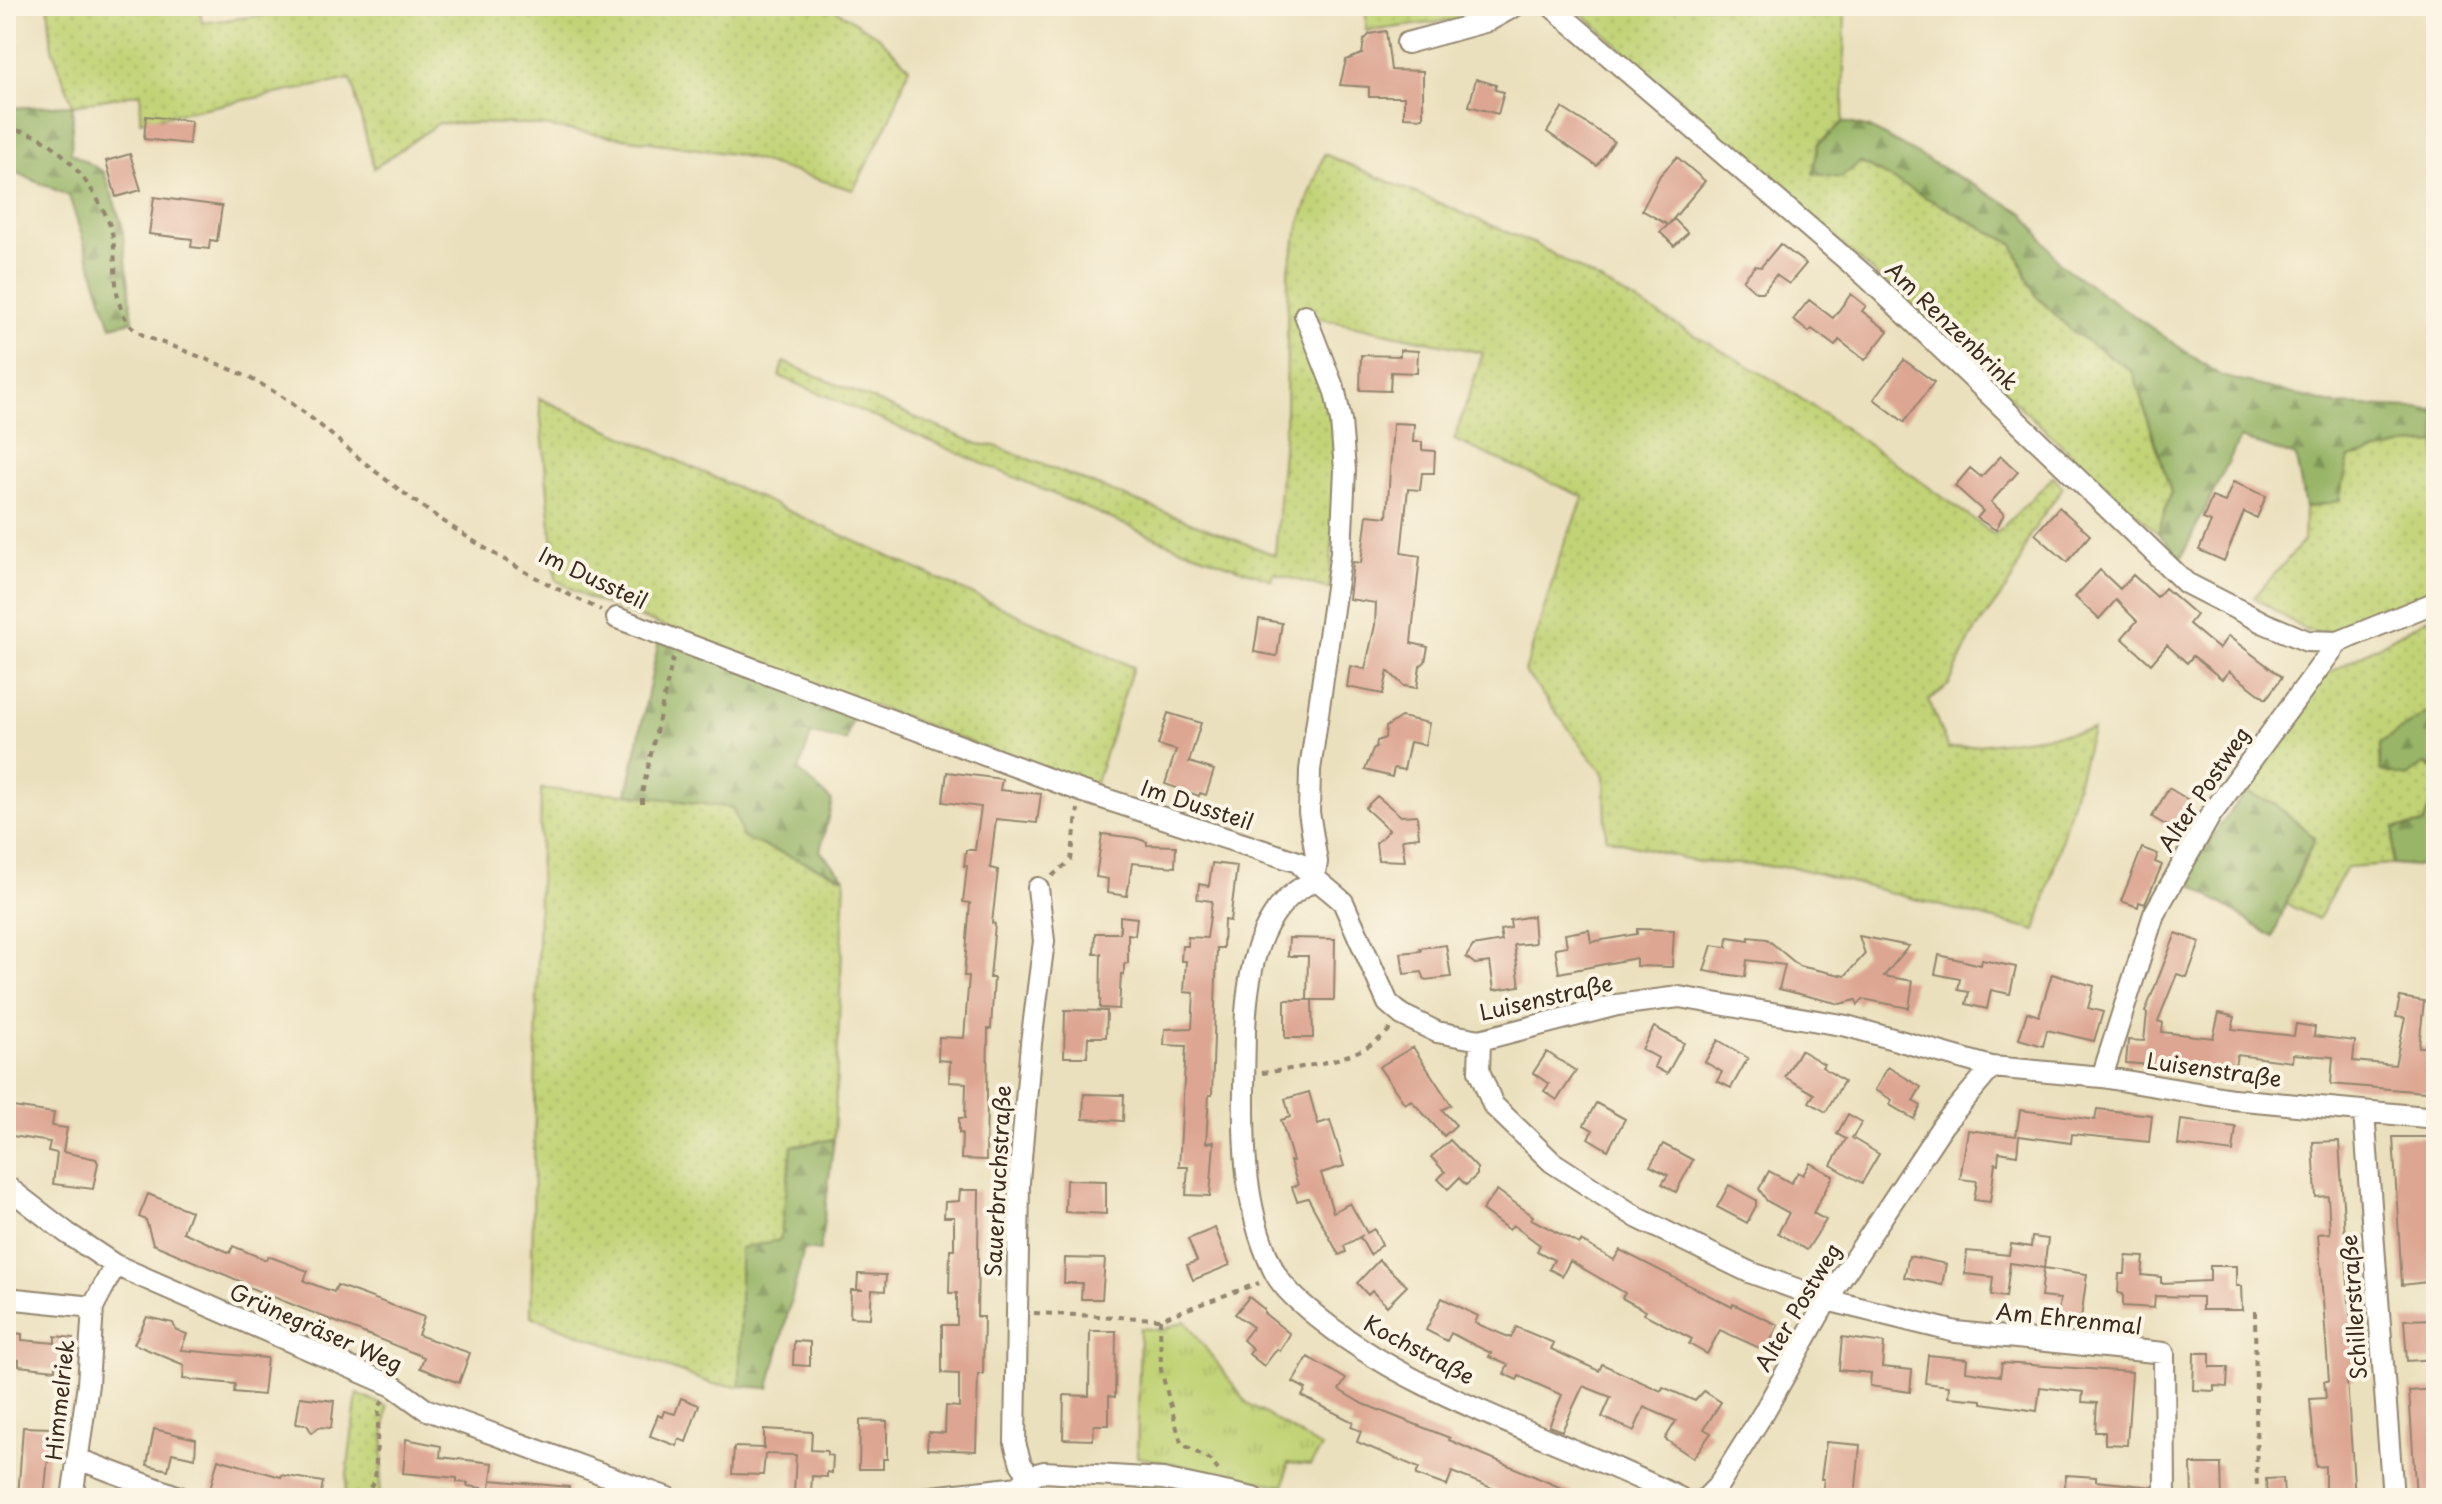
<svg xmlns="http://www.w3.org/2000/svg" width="2442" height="1504" font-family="'Playpen Sans',sans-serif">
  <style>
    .grass { fill: url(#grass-dots); stroke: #7e7e4a; stroke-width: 2 }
    .forest { fill: url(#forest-firs); stroke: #6a7042; stroke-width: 2 }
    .park { fill: url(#park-tufts); stroke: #7e7e4a; stroke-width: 2 }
    .building { fill: #dda692 }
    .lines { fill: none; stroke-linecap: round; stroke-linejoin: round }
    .minor-casing { stroke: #93856e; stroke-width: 24 }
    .path { stroke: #93856e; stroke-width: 4; stroke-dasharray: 6 6; stroke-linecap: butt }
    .minor { stroke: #fff; stroke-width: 20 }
    .labels { text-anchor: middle; stroke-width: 8; stroke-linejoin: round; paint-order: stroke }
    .street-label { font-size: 22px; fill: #3b2a1e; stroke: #fcf5e5 }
  </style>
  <defs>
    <pattern id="grass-dots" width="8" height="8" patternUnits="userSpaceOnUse" patternTransform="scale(2)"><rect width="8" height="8" fill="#c1d376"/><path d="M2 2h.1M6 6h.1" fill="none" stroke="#a7b566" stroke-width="1.8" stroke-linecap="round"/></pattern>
    <pattern id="forest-firs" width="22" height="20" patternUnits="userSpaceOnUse" patternTransform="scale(2)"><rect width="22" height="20" fill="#98b567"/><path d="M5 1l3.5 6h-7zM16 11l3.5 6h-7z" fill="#7d9354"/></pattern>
    <pattern id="park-tufts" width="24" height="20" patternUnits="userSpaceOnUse" patternTransform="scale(2)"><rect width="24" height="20" fill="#c1d376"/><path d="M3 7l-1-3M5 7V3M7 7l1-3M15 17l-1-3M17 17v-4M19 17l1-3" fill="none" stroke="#a7b566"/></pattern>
  </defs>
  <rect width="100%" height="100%" fill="#fcf5e5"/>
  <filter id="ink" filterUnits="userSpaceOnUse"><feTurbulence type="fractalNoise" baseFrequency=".0125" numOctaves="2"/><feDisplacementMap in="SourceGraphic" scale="16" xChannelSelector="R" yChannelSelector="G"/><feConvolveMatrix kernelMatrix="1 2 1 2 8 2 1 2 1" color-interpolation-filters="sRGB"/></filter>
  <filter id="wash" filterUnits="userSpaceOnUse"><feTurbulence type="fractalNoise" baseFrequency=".006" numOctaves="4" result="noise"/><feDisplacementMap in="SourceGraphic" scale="32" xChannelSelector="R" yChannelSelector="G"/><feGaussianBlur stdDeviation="1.8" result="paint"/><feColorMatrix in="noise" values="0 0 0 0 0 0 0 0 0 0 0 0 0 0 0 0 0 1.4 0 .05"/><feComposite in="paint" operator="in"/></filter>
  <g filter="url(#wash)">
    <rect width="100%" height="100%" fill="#ebe0bd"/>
    <path class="grass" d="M48,6H199L202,23L334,6H829L879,37L909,67L891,118L853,190L739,155L528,124L439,123L374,168L351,79L140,121L141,93L73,105L52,48Z
      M1366,6H1504L1487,16L1366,31Z
      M1574,6H1845L1843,122L1818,145L1860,161L2013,244L2035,295L2071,330L2133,372L2171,492L2158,533L1875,274Z
      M1324,154L1537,245L1775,381L1894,462L1995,535L2053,477L2063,487L2030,535L2013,579L1971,637L1949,685L1929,700L1948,749L2092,730L2036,931L1793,867L1698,862L1606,838L1605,776L1525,672L1562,549L1584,497L1454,440L1483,353L1317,318L1330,396L1338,469L1329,589L1273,573L1272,580L1172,545L779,376L784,362L978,444L995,446L1275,555L1286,409L1288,272L1299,226Z
      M539,398L1133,667L1094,789L586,597L556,580Z
      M2436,443V593L2338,633L2307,631L2254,597L2304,541L2305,508L2339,501L2349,458L2405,445Z
      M2436,614V707L2380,743L2406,777L2425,764L2436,770V788L2423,825L2394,828L2392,864L2347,867L2318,919L2286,904L2315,838L2275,804L2245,792L2323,676Z
      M541,789L627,794L733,808L744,838L845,878L834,1139L792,1146L780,1241L740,1248V1386L712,1384L531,1316Z
      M357,1394L387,1407L379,1498H344Z"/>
    <path class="forest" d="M73,105L71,153L104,172L122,225L133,321L111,326L69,196L6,168V108Z
      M1843,122L1870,128L2024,213L2061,265L2221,376L2337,405L2436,409V443L2405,445L2349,458L2339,501L2305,508L2296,457L2240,438L2181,558L2158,533L2171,492L2133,372L2071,330L2035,295L2013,244L1860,162L1841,178L1813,174L1818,145Z
      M659,640L854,711L846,741L811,734L799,771L832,801L820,851L845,878L743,838L733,808L627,794Z
      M2436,707V770L2425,764L2406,777L2380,771V743Z
      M2436,788V856L2416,866L2392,864L2394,828L2423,825Z
      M2245,792L2275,804L2315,838L2302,863L2273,937L2190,883L2196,859Z
      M834,1139L820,1251L804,1249L769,1388L740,1386V1248L780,1240L792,1146Z"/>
    <path class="park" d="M1185,1321L1247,1403L1322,1448L1310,1465L1288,1463L1284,1486L1137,1457L1140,1328L1162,1330Z"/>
    <g id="blocks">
      <path class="building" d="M1386,31L1391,70L1423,71V118L1404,117V97H1369V87L1340,85L1346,60L1362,54L1364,40L1370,34Z
        M1476,79L1496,85L1495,90L1504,92L1498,114L1469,106Z
        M1562,108L1614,141L1597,166L1547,132Z
        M146,116L191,121L189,144L144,139Z
        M130,154L141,190L116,197L106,161Z
        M1677,157L1705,181L1669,224L1674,219L1688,233L1674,246L1660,232L1668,225L1642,210L1660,175Z
        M154,197L222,206L217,241L210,240L209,249L191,247L192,239L149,234Z
        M1780,244L1806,264L1789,284L1776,275L1763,292H1756L1743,280L1755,266L1761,267Z
        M1851,294L1866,306L1862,311L1888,331L1865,360L1839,340L1835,346L1812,329L1809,332L1793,320L1809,300L1833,318Z
        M1400,350L1418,351L1417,373L1391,372L1390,391L1360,390L1361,355L1400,356Z
        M1904,360L1934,382L1904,422L1874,399Z
        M1393,423L1414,424L1413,442H1422V450L1435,451L1434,473H1422L1420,490L1408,489L1401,553L1420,556L1411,643L1428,647L1425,662L1420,666L1417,688L1404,686L1388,671L1383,694L1347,687L1350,666L1365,669L1375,625L1376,603L1349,599L1353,562L1361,563L1367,515L1387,517Z
        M2001,456L2018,472L1991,502L2004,514L1996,530L1977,518L1983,511L1955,486L1970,468L1981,477Z
        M2233,482L2266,496L2257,518L2244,512L2224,561L2199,550L2211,522L2203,519L2212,497L2225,502Z
        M2059,507L2090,535L2067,562L2035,534Z
        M2100,570L2120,589L2133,575L2157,597L2165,588L2196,615L2189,624L2219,649L2228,636L2282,677L2266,699L2229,671L2222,679L2193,656L2187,663L2167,645L2151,664L2122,638L2137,621L2116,600L2099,619L2075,597Z
        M1259,619L1282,623L1277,656L1254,652Z
        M1168,713L1201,723L1189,762L1214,770L1206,795L1200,793L1199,796L1165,784L1176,750L1158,745Z
        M1401,717L1429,723L1425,745L1410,742L1404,770L1394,768L1392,777L1365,770L1373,749L1376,747L1377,741L1385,738L1386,727Z
        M947,772L1002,779L1000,790L1041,794L1037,823L996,819L990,868L998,870L992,923L995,924L990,978H994L991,1029H988L986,1160L961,1159L962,1133H959V1118H965L966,1083L949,1082L950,1061L938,1060L939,1037L964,1038L969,976H964L970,903L963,902L967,866H964L966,850H975L981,807L943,802Z
        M2169,788L2190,801L2174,830L2152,817Z
        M1377,796L1401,816L1417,815L1419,837L1402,839L1405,861L1378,860L1376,843L1389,830L1365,808Z
        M1102,834L1136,838L1147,842V845L1176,846L1175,867L1132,863L1127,896L1107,893L1108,879L1096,877Z
        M2142,848L2158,854L2155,862L2162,865L2145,904L2139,902L2138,907L2121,901Z
        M1212,863L1237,866L1230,921L1224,920L1223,948H1217L1212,1095H1209L1206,1143L1214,1142L1210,1196L1186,1195L1188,1167H1179L1186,1046L1164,1045L1165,1029L1192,1028L1194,993L1184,992L1186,961H1181L1182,946H1188V937L1207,938L1212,901L1197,899L1199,884L1209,886Z
        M1120,916L1137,918L1135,935L1128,934V963L1124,964V974H1121L1119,1009L1100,1008L1101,954H1094L1095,933H1120Z
        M1533,916L1535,943L1514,945L1520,986L1494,990L1490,962L1475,964L1466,957L1473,946L1502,941L1500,930L1511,928L1510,920Z
        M1637,929L1674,930L1672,967L1636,966V958L1559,973L1555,948L1567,946L1565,934L1589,930L1591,942L1637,934Z
        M2176,933L2200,942L2187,977L2177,974L2158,1021L2163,1023L2162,1032L2213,1038L2219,1013L2235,1017L2232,1029L2294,1036L2296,1024L2315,1027L2314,1036L2355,1041L2353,1061L2395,1065L2405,1018L2396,1017L2400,997L2424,1001L2419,1047H2428L2426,1069L2436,1070V1093L2331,1084L2333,1057L2293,1054L2292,1062L2237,1055L2234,1071L2126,1063L2128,1040L2144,1041L2147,1013L2145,1012Z
        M1859,936L1909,946L1884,976L1913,981L1909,1008L1863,999L1858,1005L1856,1000L1840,1004L1779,989L1785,965L1747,960L1745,977L1704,971L1712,945L1727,947L1728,937L1749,940V937L1767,939L1799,966L1845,976L1865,954Z
        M1289,938L1335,939L1334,1000H1307L1308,956H1288Z
        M1446,945L1451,977L1425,980L1422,972L1404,974L1401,953L1421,951L1420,948Z
        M1939,955L1981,965L1982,960L2016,967L2010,994L1991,990L1987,1009L1966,1004L1969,992L1958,990L1960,979L1935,974Z
        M2052,974L2094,986L2088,1008L2103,1012L2094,1041L2047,1030L2043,1046L2019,1039L2027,1012L2039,1016Z
        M1285,1000H1312L1313,1038H1285Z
        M1065,1010L1107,1011L1106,1037H1088L1087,1057H1064Z
        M1654,1027L1684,1043L1667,1074L1654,1067L1658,1058L1642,1049Z
        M1718,1040L1748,1058L1731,1088L1717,1081L1722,1072L1705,1062Z
        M1413,1047L1451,1105L1442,1110L1456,1125L1444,1136L1411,1100L1405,1104L1379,1067Z
        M1800,1050L1824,1064L1822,1067L1844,1081L1826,1112L1809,1102L1814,1094L1785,1077Z
        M1547,1052L1576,1071L1557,1100L1544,1091L1549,1084L1533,1073Z
        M1888,1067L1921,1087L1913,1101L1921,1106L1914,1119L1890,1105L1892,1100L1875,1090Z
        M1309,1092L1318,1124L1330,1120L1344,1166L1321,1173L1333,1212L1350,1203L1367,1233L1374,1229L1382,1245L1370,1255L1360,1237L1363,1235L1344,1246L1346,1252L1339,1255L1308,1198L1297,1201L1292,1187L1298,1185L1290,1161H1293L1281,1120L1290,1117L1285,1099Z
        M1084,1094L1124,1095L1123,1121L1083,1119Z
        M1596,1103L1625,1119L1608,1150L1588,1138L1593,1130L1584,1125Z
        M6,1106L54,1113L52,1126L67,1128L63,1152L96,1159L98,1163L93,1189L53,1184L57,1153L48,1151L50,1142L6,1135Z
        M2097,1109L2152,1115L2149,1142L2072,1134L2071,1143L2019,1136L2017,1155L1999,1152L1998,1164L1995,1163L1990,1202L1974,1200L1977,1181L1960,1179L1968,1130L2016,1136L2020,1110L2095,1120Z
        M1848,1114L1862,1122L1852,1138L1879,1154L1862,1183L1831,1165L1846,1139L1837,1134Z
        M2181,1120L2236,1127L2233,1152L2178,1145Z
        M2393,1137H2430V1147L2436,1146V1281L2402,1285Z
        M1450,1140L1477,1168V1175L1466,1185L1459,1178L1448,1189L1438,1179L1445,1172L1431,1157Z
        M2339,1141L2354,1379L2347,1380L2355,1498H2325V1466L2316,1467L2310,1399L2326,1398L2324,1381H2329L2318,1234L2330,1233L2328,1196L2316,1197L2313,1142Z
        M1663,1144L1693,1160L1676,1192L1662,1184L1668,1175L1650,1166Z
        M1810,1163L1833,1176L1813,1213L1826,1220L1807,1250L1778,1233L1789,1213L1767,1201L1759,1189L1769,1171L1791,1183L1798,1172L1803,1175Z
        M1066,1180L1106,1181V1214L1065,1212Z
        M1729,1185L1756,1200V1206L1747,1223L1717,1207Z
        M960,1190H979L977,1317H984L983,1374H978L976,1451L927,1449L928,1432L945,1433L946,1406L959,1407V1374L942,1373V1325H957V1293H949L950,1249H954V1217H944L945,1202L959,1201Z
        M1497,1190L1533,1216L1531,1219L1579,1244L1581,1241L1614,1260L1620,1250L1732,1307L1733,1304L1778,1325L1766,1351L1720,1330L1707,1354L1689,1344L1692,1339L1644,1314L1646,1311L1622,1298L1625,1293L1570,1261L1562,1276L1549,1269L1554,1260L1537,1251L1540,1245L1513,1225L1509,1230L1482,1210Z
        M148,1194L191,1211L183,1232L230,1253L233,1246L266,1260L268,1256L308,1271L304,1281L334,1292L337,1285L424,1317L418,1335L470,1353L459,1383L420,1368L424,1357L241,1284L242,1282L153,1244L146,1220L139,1217Z
        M1215,1228L1230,1265L1193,1280L1187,1265L1197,1261L1188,1239Z
        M2032,1237L2048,1239L2044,1268L2010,1263L2006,1297L1991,1295L1993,1277L1965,1274L1967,1251L2009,1255L2011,1244L2031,1247Z
        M1909,1256L1946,1264L1942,1285L1904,1277Z
        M2126,1256L2144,1257L2142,1275L2161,1277V1283L2210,1281V1266H2236V1286H2241L2242,1310H2202V1297L2155,1296L2154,1308L2123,1306V1294L2118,1293L2119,1274H2125Z
        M1065,1258L1105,1259L1102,1299H1081L1082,1283H1064Z
        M1379,1260L1407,1286L1387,1306L1372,1291L1368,1295L1357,1283Z
        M2044,1268L2087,1274L2081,1319L2058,1316L2060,1299L2041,1297Z
        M858,1274L886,1275L885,1291L872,1290L870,1318L850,1317L851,1290H863H857Z
        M1249,1297L1264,1309V1313L1290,1334L1280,1351L1277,1349L1264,1366L1249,1354L1253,1349L1243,1340L1253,1327L1235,1314Z
        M1442,1298L1478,1316L1475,1323L1511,1338L1516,1327L1554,1343L1551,1349L1599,1371L1602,1364L1661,1391L1663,1387L1695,1401L1704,1391L1721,1402L1704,1429L1711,1433L1693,1458L1665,1439L1676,1421L1644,1407L1634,1431L1602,1417L1611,1397L1583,1386L1562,1431L1549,1426L1562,1395L1519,1376L1517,1380L1504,1374L1508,1365L1489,1357L1491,1353L1466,1341L1451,1333L1447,1341L1426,1330Z
        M147,1317L173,1323L176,1330L187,1334L181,1350L267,1358L263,1395L234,1392L235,1384L183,1379L184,1365L134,1344Z
        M2436,1319V1359L2407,1361L2404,1320Z
        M1090,1331H1116L1115,1397L1109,1396V1425H1094L1093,1440L1063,1439L1064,1395L1089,1396Z
        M6,1332L22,1334V1340L55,1343V1336L73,1338L70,1367L55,1365V1370L19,1366V1360L6,1359Z
        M1842,1337L1884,1343L1882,1367L1912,1370L1910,1392L1870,1386L1871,1373L1839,1370Z
        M794,1341L810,1342V1366L793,1365Z
        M2194,1353H2210V1367H2228L2227,1387L2214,1386V1391L2193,1390Z
        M1928,1355L1967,1359L1966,1371L2000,1376L2002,1363L2132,1372L2127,1445L2105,1444V1432H2095L2097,1403L2082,1402L2083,1392L2040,1387L2037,1411L1982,1403V1400L1948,1397L1949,1386L1925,1383Z
        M1308,1357L1346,1379L1339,1390L1361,1403L1450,1438L1449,1440L1585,1498H1517L1452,1472L1447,1486L1416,1475L1419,1468L1357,1442L1361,1431L1351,1427L1353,1422L1302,1396L1306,1389L1293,1382Z
        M2436,1389V1498H2416L2409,1391Z
        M300,1397L334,1401L331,1428L319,1427L312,1433L307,1425L296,1424Z
        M681,1398L699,1405L686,1442L679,1439L677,1446L650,1436L658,1415L662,1417L664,1411L675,1414Z
        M860,1420L887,1421V1459H883V1469H859Z
        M23,1427L51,1428L44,1498H18Z
        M154,1429L196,1439L195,1458L172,1453L168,1470L147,1465Z
        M764,1429L812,1432L811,1450L827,1451V1455L833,1456L832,1473L827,1472V1477L812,1476L811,1492H794L796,1455L765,1454L763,1475L732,1474L734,1447L764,1448Z
        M406,1439L441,1446L440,1457L493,1463L490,1489L467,1486L468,1483L457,1482V1478L403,1473Z
        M1826,1442L1860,1445L1855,1498L1822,1495L1824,1479H1821Z
        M218,1459L281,1477L282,1475L323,1482L320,1498H242L210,1489Z
        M2191,1464H2221L2222,1498H2192Z
        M2066,1475L2096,1477V1481L2152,1487V1498H2064Z
        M2283,1478L2284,1498H2267L2266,1479Z
        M491,1480L569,1487L568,1498H513L489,1495Z"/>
    </g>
  </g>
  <g filter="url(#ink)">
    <use href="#blocks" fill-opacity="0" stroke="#93856e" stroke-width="2"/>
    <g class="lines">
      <g class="minor-casing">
        <path id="minor" d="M1551,6L1869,279L2186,583L2264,623L2307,641L2338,642
          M1407,43L1488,21L1515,6
          M1305,315L1335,392L1341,421L1345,470L1341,552L1310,770L1309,812L1317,862L1314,881
          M617,618L1081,791L1298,862C1312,878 1328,888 1343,902L1388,1003L1402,1015L1437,1032L1480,1040L1617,1005L1679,997L1847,1026L1992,1067L2102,1077L2233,1099L2436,1118
          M1314,881C1257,906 1247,976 1245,1031C1244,1112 1237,1195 1273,1269C1280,1285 1296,1299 1309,1310C1411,1398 1560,1437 1680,1498
          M1480,1040L1479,1071L1493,1105L1552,1162L1638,1218L1749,1272L1827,1300L1956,1332L2164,1353L2165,1498
          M2102,1077L2154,914L2210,816L2338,642L2436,602
          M2364,1112L2393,1498
          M6,1186L67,1233L115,1265L393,1386L425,1409L668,1498
          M6,1298L93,1307
          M78,1459L182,1498
          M1029,1475L1021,1464L1015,1443L1019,1182L1031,1043L1044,941L1038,888
          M72,1498L88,1384L93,1307L115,1265
          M923,1498L1019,1487
          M1018,1498C1020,1480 1027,1476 1044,1472L1163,1479L1253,1498
          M1706,1498L1717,1487L1764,1412L1827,1300L1943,1125L1992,1067"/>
      </g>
      <path class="path" d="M6,128C17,130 31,133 41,138C69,153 110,208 113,239C117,266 111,305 132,327C143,338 161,342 175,347C205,359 237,370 264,386C308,410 344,448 384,478C452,531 523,574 601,610
        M642,804V793L673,658
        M1052,876L1071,860L1078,809
        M1262,1073C1303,1067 1363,1061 1391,1028
        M2255,1311L2257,1498
        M1034,1313L1160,1319L1259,1283
        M1160,1319L1161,1370L1181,1443L1211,1461L1218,1470
        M364,1498L375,1479L379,1407L383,1401"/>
      <use href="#minor" class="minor"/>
    </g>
  </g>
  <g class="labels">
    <g class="street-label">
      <text transform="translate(1952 326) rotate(44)" y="8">Am Renzenbrink</text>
      <text transform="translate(593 578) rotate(25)" y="8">Im Dussteil</text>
      <text transform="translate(2204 789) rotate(-56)" y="8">Alter Postweg</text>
      <text transform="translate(1197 805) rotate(18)" y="8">Im Dussteil</text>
      <text transform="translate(1546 998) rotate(-13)" y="8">Luisenstraße</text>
      <text transform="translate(2214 1070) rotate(8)" y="8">Luisenstraße</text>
      <text transform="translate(998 1181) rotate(-87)" y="8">Sauerbruchstraße</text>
      <text transform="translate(1798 1307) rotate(-59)" y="8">Alter Postweg</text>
      <text transform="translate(2354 1307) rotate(-94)" y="8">Schillerstraße</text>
      <text transform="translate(2069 1319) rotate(6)" y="8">Am Ehrenmal</text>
      <text transform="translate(316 1328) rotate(24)" y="8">Grünegräser Weg</text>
      <text transform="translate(1419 1350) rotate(28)" y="8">Kochstraße</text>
      <text transform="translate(60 1400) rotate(-84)" y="8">Himmelriek</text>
    </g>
  </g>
  <rect width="2442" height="1504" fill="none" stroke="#fcf5e5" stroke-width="32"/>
</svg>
